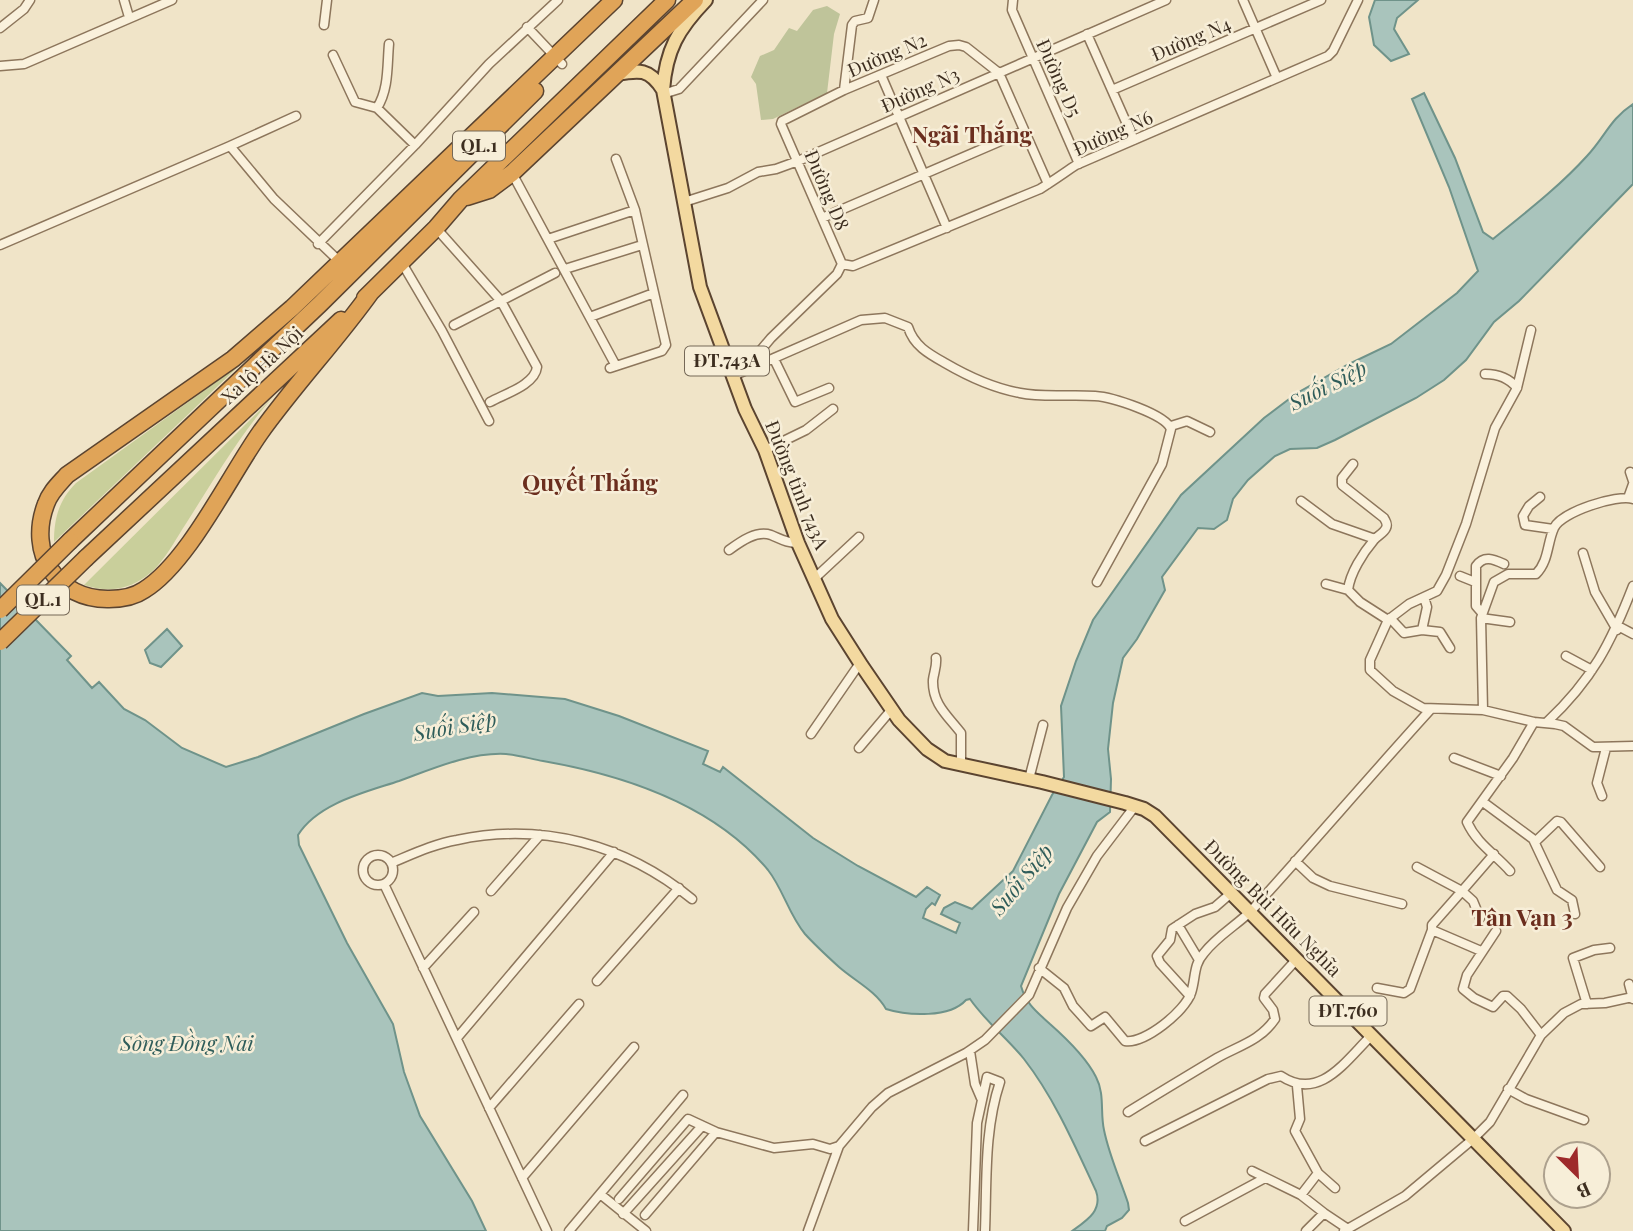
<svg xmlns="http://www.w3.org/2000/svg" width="1633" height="1231" font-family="'Playfair Display',serif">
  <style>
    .green { fill: #c9cf9b }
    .cemetery { fill: #bfc49a }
    .water { fill: #a9c4bc; stroke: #6f938a; stroke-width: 2 }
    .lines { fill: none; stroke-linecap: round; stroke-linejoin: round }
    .street-casing { stroke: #8d765c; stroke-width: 11 }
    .primary-casing { stroke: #5b4430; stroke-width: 16 }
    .highway-casing { stroke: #5b4430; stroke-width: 19 }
    .street { stroke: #faf1dc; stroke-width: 8 }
    .primary { stroke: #f3d9a0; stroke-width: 12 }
    .highway { stroke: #e0a458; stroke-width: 16 }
    .highway-bridge-casing { stroke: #5b4430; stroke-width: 19; stroke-linecap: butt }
    .highway-bridge { stroke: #e0a458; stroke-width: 16 }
    .labels { text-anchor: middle; stroke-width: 5; stroke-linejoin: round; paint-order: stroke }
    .shield { fill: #f7eed8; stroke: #756857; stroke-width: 2 }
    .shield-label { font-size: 18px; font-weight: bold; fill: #3d2e20 }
    .street-label { font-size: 19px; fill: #3d2e20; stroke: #f7eed8 }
    .water-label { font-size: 21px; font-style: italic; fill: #2f5d5a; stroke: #f7eed8 }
    .quarter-label { font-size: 23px; font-weight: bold; fill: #6b2e1e; stroke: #f7eed8 }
  </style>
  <rect width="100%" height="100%" fill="#f0e4c8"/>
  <path class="green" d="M241,364L54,542C54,518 59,500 76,483Z
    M276,394C241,432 215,478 187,522C175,540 163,565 145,577C125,591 106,592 84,585Z"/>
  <path class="cemetery" d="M827,6L840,14L834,34L827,93L773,119L761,120L756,84L751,77L760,56L774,50L789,28L797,31L813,10Z"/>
  <path class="water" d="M1375,0H1418L1397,18L1394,29L1409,54L1391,61L1374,45L1369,17Z
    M1424,93L1455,158L1483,232L1493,239C1525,213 1559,187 1587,156C1605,137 1610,119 1633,104V184L1519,301L1494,322L1466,360L1444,380L1416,398L1335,440L1317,448L1290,449L1275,456L1248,480L1233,499L1227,520L1214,529L1198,528L1162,577L1165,590L1137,639L1123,658L1113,703L1108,749L1111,779L1110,812L1097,822L1059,894L1021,986C1026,1004 1037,1012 1050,1024C1067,1039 1086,1057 1096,1077C1105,1094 1100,1112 1104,1130C1109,1155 1120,1179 1128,1203L1129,1210L1122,1218L1107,1226L1105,1231H1072C1086,1221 1103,1211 1096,1191C1075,1146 1055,1099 1024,1059C1007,1038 986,1022 970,999L966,1000C950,1018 908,1016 886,1009C876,991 855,981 839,967C828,957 815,945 805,934C789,915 783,889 768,870C714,805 623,775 543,761C531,759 519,755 506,754C470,752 432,769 399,781C366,792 318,803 298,835L299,845L347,943L393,1024L404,1072L420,1116L472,1201L486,1231H0V583L71,656L67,660L92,688L99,682L124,709L145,720L182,748L226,767L258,757L364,714L422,693L438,696L492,693L565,699L619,716L708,751L703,764L720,772L723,767L813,838L858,866L916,897L927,887L940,895L935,905L932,903L926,909L923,918L956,933L960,923L941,914L944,908L955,902L972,909L1013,871L1052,795L1064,777L1061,706L1076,661L1093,620L1181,495L1264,418L1297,393L1349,364L1391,344L1457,293L1478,271L1449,187L1412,99Z
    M167,629L182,646L161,667L150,663L145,650Z"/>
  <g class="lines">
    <g class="street-casing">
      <path id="street" d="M124,0L129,17
        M1013,0L1012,10L1079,164
        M1243,0L1277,78
        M324,25L327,0
        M527,27L562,64
        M0,28L24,9L30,0
        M1087,34L1134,140
        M333,55L355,102L377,108L415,145
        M0,66L24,64L172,0
        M881,75L947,228
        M844,90L852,25L855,21L868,18L874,0
        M1112,90L1321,0
        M663,94L679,89L763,0
        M377,108C389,89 387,66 389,44
        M230,146L296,116
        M512,173L616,366
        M1048,184L999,73L966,47L959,45L949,46L844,90L782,121L781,124L842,264L853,266L1040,189C1053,181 1064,173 1076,165L1328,56L1333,51L1358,0
        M684,202L728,188L758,172L776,169L798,161L1166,0
        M822,218L1024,131
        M436,228L501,301L537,367C535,385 504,394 490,402
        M548,239L635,210
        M318,244L415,145L489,64L558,0
        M0,245L230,146L274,199L340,262
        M402,263L442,331L489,421
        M565,269L642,245
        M590,317L654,293
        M454,325L555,273
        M1531,330L1517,388L1495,428L1466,524L1446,575L1437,591L1409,604L1388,620L1370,660V670L1393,691L1423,708L1483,710L1534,722L1555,724L1564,726L1593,747L1633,746
        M774,359L795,402L829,388
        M610,368L662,351L666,345L635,210L616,159
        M745,369L771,338L837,274L842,264
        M1485,374C1498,374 1509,378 1517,388
        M733,376L861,320L885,318L908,327C914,346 929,354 945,363C969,377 993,388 1020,393C1044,398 1070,394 1095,396C1112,397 1165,414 1171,429L1162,464L1097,582
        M1171,426L1187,421L1210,432
        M765,450L806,430L833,409
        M1353,464L1342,478V485L1384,518C1386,522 1388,524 1386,528C1384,533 1377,536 1374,540C1363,553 1350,573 1348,590L1360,602L1388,620
        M1630,472L1633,481
        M1540,497L1529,506L1523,516L1525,525L1553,529
        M1628,498L1633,484
        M1301,501L1332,524L1375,539
        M729,550C740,542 756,530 771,535C781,539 786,543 798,543
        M1583,553L1595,592L1617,630
        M1460,576L1475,582
        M815,578L859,537
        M1326,584L1348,590
        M1482,613L1476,606V566C1484,555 1493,559 1504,564
        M1390,618L1404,633L1422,630L1440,632L1450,648
        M1481,618L1510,622
        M1618,626L1633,634
        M1422,630L1427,607L1424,597
        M1566,656L1592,670
        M936,658C937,666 934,672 933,680C932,704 948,716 961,733V765
        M1483,710L1481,618L1494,582L1508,574H1536C1549,561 1547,543 1554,528C1561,512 1617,494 1633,499
        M1547,722C1592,680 1611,643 1633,586
        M811,734L860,663
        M859,748L892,709
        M1454,758L1501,776
        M1029,779L1043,725
        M1602,796L1597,783L1606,748
        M1483,802L1533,839L1557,890L1572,900L1575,914
        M1535,842L1557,821L1561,822L1600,867
        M363 870a15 15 0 1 1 30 0a15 15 0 1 1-30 0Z
        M1295,861L1313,878L1330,886L1402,904
        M391,863C413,854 434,844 457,840C542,822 625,844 692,899
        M1417,867L1462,891L1432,925V930L1481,951
        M1510,871C1495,854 1477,844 1467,822L1513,758L1534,722
        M384,884L547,1231
        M491,891L540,835
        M1480,918L1473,901L1462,891L1494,854
        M1178,925L1199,960
        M1496,931L1467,975L1463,989L1474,998L1493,1007L1503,996H1507L1521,1009L1541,1035
        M423,968L474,912
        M1039,968L1064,988L1073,1006L1091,1026L1105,1017L1125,1041C1145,1044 1185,1011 1191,993C1196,978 1193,965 1204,953C1217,936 1237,925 1252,910C1312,844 1370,776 1430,710
        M597,981L679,888
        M1629,984L1633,999
        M1377,988L1404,993L1410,989L1432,930
        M1190,996L1160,963L1157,956L1170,940L1172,929L1195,914L1215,907L1230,894
        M1587,1004L1573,958L1594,950L1610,948
        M457,1038L614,852
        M970,1051L975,1084L981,1098
        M1297,1086L1300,1119L1295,1131L1318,1173L1301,1195
        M1508,1089L1526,1099L1584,1120
        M489,1108L579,1004
        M1128,1112C1157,1094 1187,1076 1217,1058C1238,1046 1260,1041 1275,1019L1273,1010L1264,998L1265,994L1296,960
        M1145,1141L1268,1079L1281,1076C1320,1102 1346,1060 1372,1035
        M1252,1171L1301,1195L1324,1213L1348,1229
        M1318,1173L1335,1188
        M522,1178L634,1047
        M600,1194L646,1231
        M619,1199L688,1119L716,1132L774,1148L813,1144L830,1149L839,1146L872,1107L888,1093L966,1053L985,1040L1029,995L1067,908L1097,856L1135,806
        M623,1214L702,1126
        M645,1215L716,1132
        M1185,1221L1265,1178
        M569,1231L683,1095
        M808,1231L839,1146
        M973,1231L977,1123L987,1077L1000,1082C984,1130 987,1181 985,1231
        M1306,1231L1324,1213
        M1344,1231L1405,1196L1473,1139L1490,1122L1541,1035L1564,1013L1581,1004L1605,1003L1633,997"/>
    </g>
    <g class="primary-casing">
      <path id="primary" d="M706,0C678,29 666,50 663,90L700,287L745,409L765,450L798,543L832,619L862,666L899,720L927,749L945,761L1042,782L1125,803L1144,809L1155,816L1564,1231
        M616,74C639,70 649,68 663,90"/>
    </g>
    <g class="highway-casing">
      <path id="highway" d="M467,197L489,190L512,173L695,0
        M371,292C336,341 295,384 260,433C229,477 188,563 144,590C134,597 121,599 109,599C57,600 27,553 46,504C50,492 59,484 67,475L233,359L292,308L614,0
        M365,298L436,228L461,199L667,0
        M70,541L320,304L535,91
        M86,558L341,320"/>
    </g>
    <use href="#street" class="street"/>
    <use href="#primary" class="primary"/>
    <use href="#highway" class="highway"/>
    <g class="highway-bridge-casing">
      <path id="highway-bridge" d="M0,610L70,541
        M0,642L86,558"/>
    </g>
    <use href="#highway-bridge" class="highway-bridge"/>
  </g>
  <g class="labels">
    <g class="shield">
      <rect x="453" y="131.5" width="52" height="29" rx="5"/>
      <rect x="685" y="346.5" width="84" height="29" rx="5"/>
      <rect x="17" y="585.5" width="52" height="29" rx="5"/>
      <rect x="1309.5" y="996.5" width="77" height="29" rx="5"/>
    </g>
    <g class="shield-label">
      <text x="479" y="152">QL.1</text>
      <text x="727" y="367">ĐT.743A</text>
      <text x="43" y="606">QL.1</text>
      <text x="1348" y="1017">ĐT.760</text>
    </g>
    <g class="street-label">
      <text transform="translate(1191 39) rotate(-23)" y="7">Đường N4</text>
      <text transform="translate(887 55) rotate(-23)" y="7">Đường N2</text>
      <text transform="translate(1059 78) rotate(66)" y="7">Đường D5</text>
      <text transform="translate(920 90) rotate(-24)" y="7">Đường N3</text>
      <text transform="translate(1113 133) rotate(-24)" y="7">Đường N6</text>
      <text transform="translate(827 190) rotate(67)" y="7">Đường D8</text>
      <text transform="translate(262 365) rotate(-43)" y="7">Xa lộ Hà Nội</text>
      <text transform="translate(797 485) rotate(68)" y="7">Đường tỉnh 743A</text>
      <text transform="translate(1273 908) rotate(45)" y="7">Đường Bùi Hữu Nghĩa</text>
    </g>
    <g class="water-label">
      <text transform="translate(1328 386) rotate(-27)" y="7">Suối Siệp</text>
      <text transform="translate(455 727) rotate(-10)" y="7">Suối Siệp</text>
      <text transform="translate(1022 880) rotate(-50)" y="7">Suối Siệp</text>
      <text x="187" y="1051">Sông Đồng Nai</text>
    </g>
    <g class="quarter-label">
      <text x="972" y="143">Ngãi Thắng</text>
      <text x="590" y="491">Quyết Thắng</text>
      <text x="1522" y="926">Tân Vạn 3</text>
    </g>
  </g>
  <g transform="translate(1577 1175) rotate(156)"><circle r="33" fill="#f7eed8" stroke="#ada18e" stroke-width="2"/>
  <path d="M0-5L12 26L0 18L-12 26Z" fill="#9e2a2b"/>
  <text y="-10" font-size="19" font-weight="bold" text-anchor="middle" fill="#3d2e20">B</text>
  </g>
</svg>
